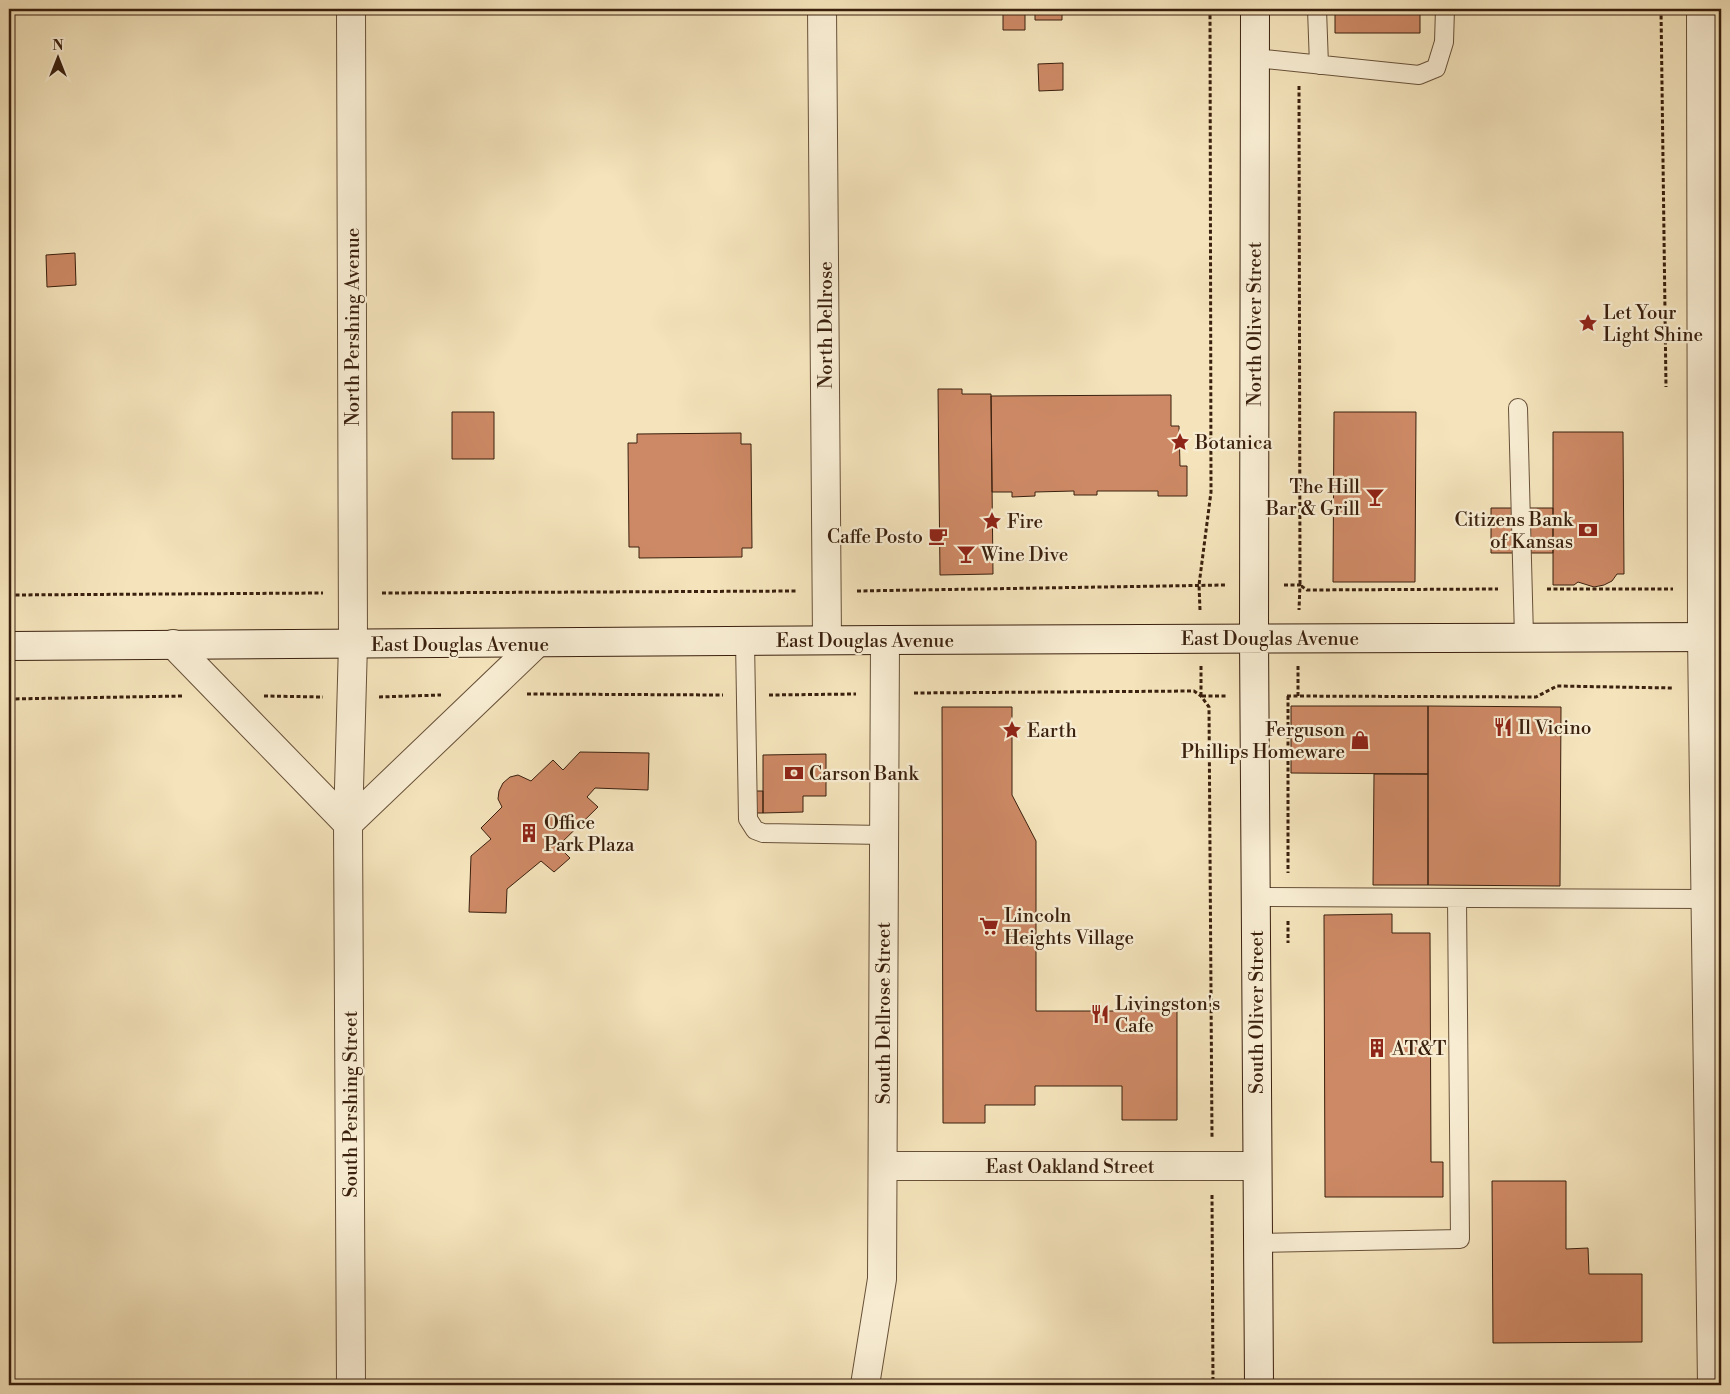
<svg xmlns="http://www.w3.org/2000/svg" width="1730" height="1394" font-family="'Libre Bodoni',serif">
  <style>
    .building { fill: #cd8965; stroke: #3a200e }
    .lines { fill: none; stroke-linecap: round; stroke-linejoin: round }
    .lane-casing { stroke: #685139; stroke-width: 20 }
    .street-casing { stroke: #685139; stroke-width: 30 }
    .secondary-casing { stroke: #3a200e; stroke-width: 30 }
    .path { stroke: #3a200e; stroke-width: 3; stroke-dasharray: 4 2.5; stroke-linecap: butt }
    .lane { stroke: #f8edd3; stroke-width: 18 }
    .street { stroke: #f8edd3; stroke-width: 28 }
    .secondary { stroke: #f8edd3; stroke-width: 28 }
    .labels { text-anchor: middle; stroke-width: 4.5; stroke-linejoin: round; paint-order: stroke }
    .poi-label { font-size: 19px; fill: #3a200e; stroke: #f8edd3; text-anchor: start }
    .street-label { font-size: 19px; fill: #3a200e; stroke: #f8edd3 }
  </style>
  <rect width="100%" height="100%" fill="#f4e3bb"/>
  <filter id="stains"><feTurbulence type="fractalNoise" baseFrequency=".004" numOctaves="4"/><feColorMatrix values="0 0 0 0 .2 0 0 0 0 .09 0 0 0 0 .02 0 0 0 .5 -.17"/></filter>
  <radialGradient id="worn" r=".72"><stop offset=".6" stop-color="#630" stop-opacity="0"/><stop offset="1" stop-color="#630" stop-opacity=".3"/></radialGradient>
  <path class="building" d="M1003,9H1025V30H1003Z
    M1035,9H1062V20H1035Z
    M1335,9H1420V33H1335Z
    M1063,63V90L1039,91L1038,64Z
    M75,253L76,285L47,287L46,255Z
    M938,389H962V394H991L993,574L940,575Z
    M1171,395V426H1179L1180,466H1187V496H1158V491H1097V495H1074V491L1035,492V496L1012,497V492H992L991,396Z
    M452,412H494V459H452Z
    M1334,412H1416L1415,582H1333Z
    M1553,432H1623L1624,574H1617L1612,581L1604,585L1594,587L1578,582L1574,585H1553Z
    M741,433V444H751L752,548H742V557L639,558V547H629L628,443H637V434Z
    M1491,508H1553V553H1491Z
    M1291,706H1428V774L1291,773Z
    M1428,706L1561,707L1560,886L1428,885Z
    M942,707H1012V795L1036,841V1011H1177V1120H1122V1086H1035V1105H985V1123H943Z
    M580,752L649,753L648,790L595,788L587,797L598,807L558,846L570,858L554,872L541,861L507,889L506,913L469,912L471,856L491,839L481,828L502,807L498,799L499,791L503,783L510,777L518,775L531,781L553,760L563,770Z
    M826,754V796H803V812L763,813V755Z
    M1374,774H1428V885H1373Z
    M740,791H763V813H740Z
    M1392,914V933H1430L1431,1162H1443V1197H1325L1324,915Z
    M1492,1181H1566V1249L1588,1248L1589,1274H1642V1342L1493,1343Z"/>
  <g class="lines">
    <g class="lane-casing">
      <path id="lane" d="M1317,9L1319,65
        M1255,58L1419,75L1436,68L1444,42L1445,9
        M1702,406H1721
        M1518,408L1524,637
        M745,641L748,819L755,830L763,833L884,835
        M1256,897L1705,899
        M1258,1243L1460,1239L1457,898"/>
    </g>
    <g class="street-casing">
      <path id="street" d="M351,9L353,644L348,824L351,1385
        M822,9L827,640
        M1701,9L1702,637L1712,1385
        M173,644L348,824L537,643
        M883,1166H1257
        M865,1385L882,1279L885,640"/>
    </g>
    <g class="secondary-casing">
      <path id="secondary" d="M1255,9L1254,638L1259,1385
        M9,646L885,640L1721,637"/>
    </g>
    <path class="path" d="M1661,9L1666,387
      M1299,86L1300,585L1307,590L1498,589
      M1284,585H1300L1299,610
      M1547,589H1673
      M857,591L1225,585
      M382,593L798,591
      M9,595L323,593
      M1200,610L1199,585L1211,492L1210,9
      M1201,666V695
      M914,693L1194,691L1201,696L1209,707L1212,1137
      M527,694L723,695
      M769,695L856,694
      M264,696L323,697
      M1202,696H1226
      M1287,696L1536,697L1557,686L1673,688
      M1288,696V873
      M1298,696V666
      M379,697L441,695
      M9,699L183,696
      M1288,921V943
      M1212,1195L1213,1385"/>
    <use href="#lane" class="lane"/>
    <use href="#street" class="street"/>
    <use href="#secondary" class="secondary"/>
  </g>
  <defs>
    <g id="sight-bare" transform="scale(1.5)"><path d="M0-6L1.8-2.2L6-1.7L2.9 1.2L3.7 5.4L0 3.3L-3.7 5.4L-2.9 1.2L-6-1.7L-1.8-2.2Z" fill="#8f2418" stroke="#f8edd3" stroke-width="2.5" paint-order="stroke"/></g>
    <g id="bar-bare" transform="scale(1.5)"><path d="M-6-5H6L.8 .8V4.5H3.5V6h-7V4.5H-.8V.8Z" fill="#8f2418" stroke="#f8edd3" stroke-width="2.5" paint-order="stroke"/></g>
    <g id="bank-bare" transform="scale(1.5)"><path d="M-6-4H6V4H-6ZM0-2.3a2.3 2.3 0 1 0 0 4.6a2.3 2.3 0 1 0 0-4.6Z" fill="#8f2418" stroke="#f8edd3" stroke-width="2.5" paint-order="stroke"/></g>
    <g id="cafe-bare" transform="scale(1.5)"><path d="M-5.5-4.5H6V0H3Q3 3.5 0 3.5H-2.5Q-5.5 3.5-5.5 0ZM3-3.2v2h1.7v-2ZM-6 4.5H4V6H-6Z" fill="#8f2418" stroke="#f8edd3" stroke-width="2.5" paint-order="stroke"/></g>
    <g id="restaurant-bare" transform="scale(1.5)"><path d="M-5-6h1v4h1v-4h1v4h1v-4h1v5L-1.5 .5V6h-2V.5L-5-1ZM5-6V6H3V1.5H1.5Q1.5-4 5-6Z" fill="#8f2418" stroke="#f8edd3" stroke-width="2.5" paint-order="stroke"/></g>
    <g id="shop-bare" transform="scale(1.5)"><path d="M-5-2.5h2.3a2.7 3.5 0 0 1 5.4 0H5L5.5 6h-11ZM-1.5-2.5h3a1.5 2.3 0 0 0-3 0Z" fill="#8f2418" stroke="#f8edd3" stroke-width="2.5" paint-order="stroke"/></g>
    <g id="building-bare" transform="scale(1.5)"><path d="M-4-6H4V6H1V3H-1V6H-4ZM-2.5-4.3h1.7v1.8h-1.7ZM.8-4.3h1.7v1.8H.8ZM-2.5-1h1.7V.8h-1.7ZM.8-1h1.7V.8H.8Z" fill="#8f2418" stroke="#f8edd3" stroke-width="2.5" paint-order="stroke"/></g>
    <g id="supermarket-bare" transform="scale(1.5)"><path d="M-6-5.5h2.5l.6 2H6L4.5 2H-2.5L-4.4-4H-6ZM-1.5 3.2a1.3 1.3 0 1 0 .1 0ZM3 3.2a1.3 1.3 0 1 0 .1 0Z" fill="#8f2418" stroke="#f8edd3" stroke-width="2.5" paint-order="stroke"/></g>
  </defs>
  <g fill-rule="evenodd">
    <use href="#sight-bare" x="1588" y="323"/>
    <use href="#sight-bare" x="1180" y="442"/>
    <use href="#bar-bare" x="1375" y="497"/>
    <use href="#sight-bare" x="992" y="521"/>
    <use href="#bank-bare" x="1588" y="530"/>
    <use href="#cafe-bare" x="938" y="536"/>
    <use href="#bar-bare" x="966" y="554"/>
    <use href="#restaurant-bare" x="1503" y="727"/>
    <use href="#sight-bare" x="1012" y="730"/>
    <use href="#shop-bare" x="1360" y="740"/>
    <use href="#bank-bare" x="794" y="773"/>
    <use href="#building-bare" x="529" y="833"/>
    <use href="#supermarket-bare" x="989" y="926"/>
    <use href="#restaurant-bare" x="1100" y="1014"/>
    <use href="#building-bare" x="1377" y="1048"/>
  </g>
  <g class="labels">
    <g class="poi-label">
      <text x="1603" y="319">Let Your<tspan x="1603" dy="22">Light Shine</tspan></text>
      <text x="1195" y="449">Botanica</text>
      <text x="1360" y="493" text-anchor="end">The Hill<tspan x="1360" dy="22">Bar &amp; Grill</tspan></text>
      <text x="1573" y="526" text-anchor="end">Citizens Bank<tspan x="1573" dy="22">of Kansas</tspan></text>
      <text x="1007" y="528">Fire</text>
      <text x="923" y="543" text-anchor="end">Caffe Posto</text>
      <text x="981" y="561">Wine Dive</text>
      <text x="1518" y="734">Il Vicino</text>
      <text x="1345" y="736" text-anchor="end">Ferguson<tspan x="1345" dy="22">Phillips Homeware</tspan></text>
      <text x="1027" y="737">Earth</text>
      <text x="809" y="780">Carson Bank</text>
      <text x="544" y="829">Office<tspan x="544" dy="22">Park Plaza</tspan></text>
      <text x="1004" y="922">Lincoln<tspan x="1004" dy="22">Heights Village</tspan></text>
      <text x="1115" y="1010">Livingston's<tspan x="1115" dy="22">Cafe</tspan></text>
      <text x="1392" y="1055">AT&amp;T</text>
    </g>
    <g class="street-label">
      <text transform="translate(1254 324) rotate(-90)" y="7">North Oliver Street</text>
      <text transform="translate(825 325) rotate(-90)" y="7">North Dellrose</text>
      <text transform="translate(352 327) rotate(-90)" y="7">North Pershing Avenue</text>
      <text x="1270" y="645">East Douglas Avenue</text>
      <text x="865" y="647">East Douglas Avenue</text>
      <text x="460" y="651">East Douglas Avenue</text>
      <text transform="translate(1256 1012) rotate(-90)" y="7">South Oliver Street</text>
      <text transform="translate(883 1013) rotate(-90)" y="7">South Dellrose Street</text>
      <text transform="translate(350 1104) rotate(-90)" y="7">South Pershing Street</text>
      <text x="1070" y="1173">East Oakland Street</text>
    </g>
  </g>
  <rect width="1730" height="1394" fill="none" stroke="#f4e3bb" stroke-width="30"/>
  <rect x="10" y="10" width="1710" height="1374" fill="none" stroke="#3a200e" stroke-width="2.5"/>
  <rect x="15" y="15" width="1700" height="1364" fill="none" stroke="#3a200e"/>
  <g transform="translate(58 58)" stroke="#f8edd3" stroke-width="4" paint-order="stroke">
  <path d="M0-4L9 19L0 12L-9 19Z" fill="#3a200e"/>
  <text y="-8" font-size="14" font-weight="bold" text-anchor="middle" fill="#3a200e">N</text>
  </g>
  <rect width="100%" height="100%" filter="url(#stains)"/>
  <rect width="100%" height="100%" fill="url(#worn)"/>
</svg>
